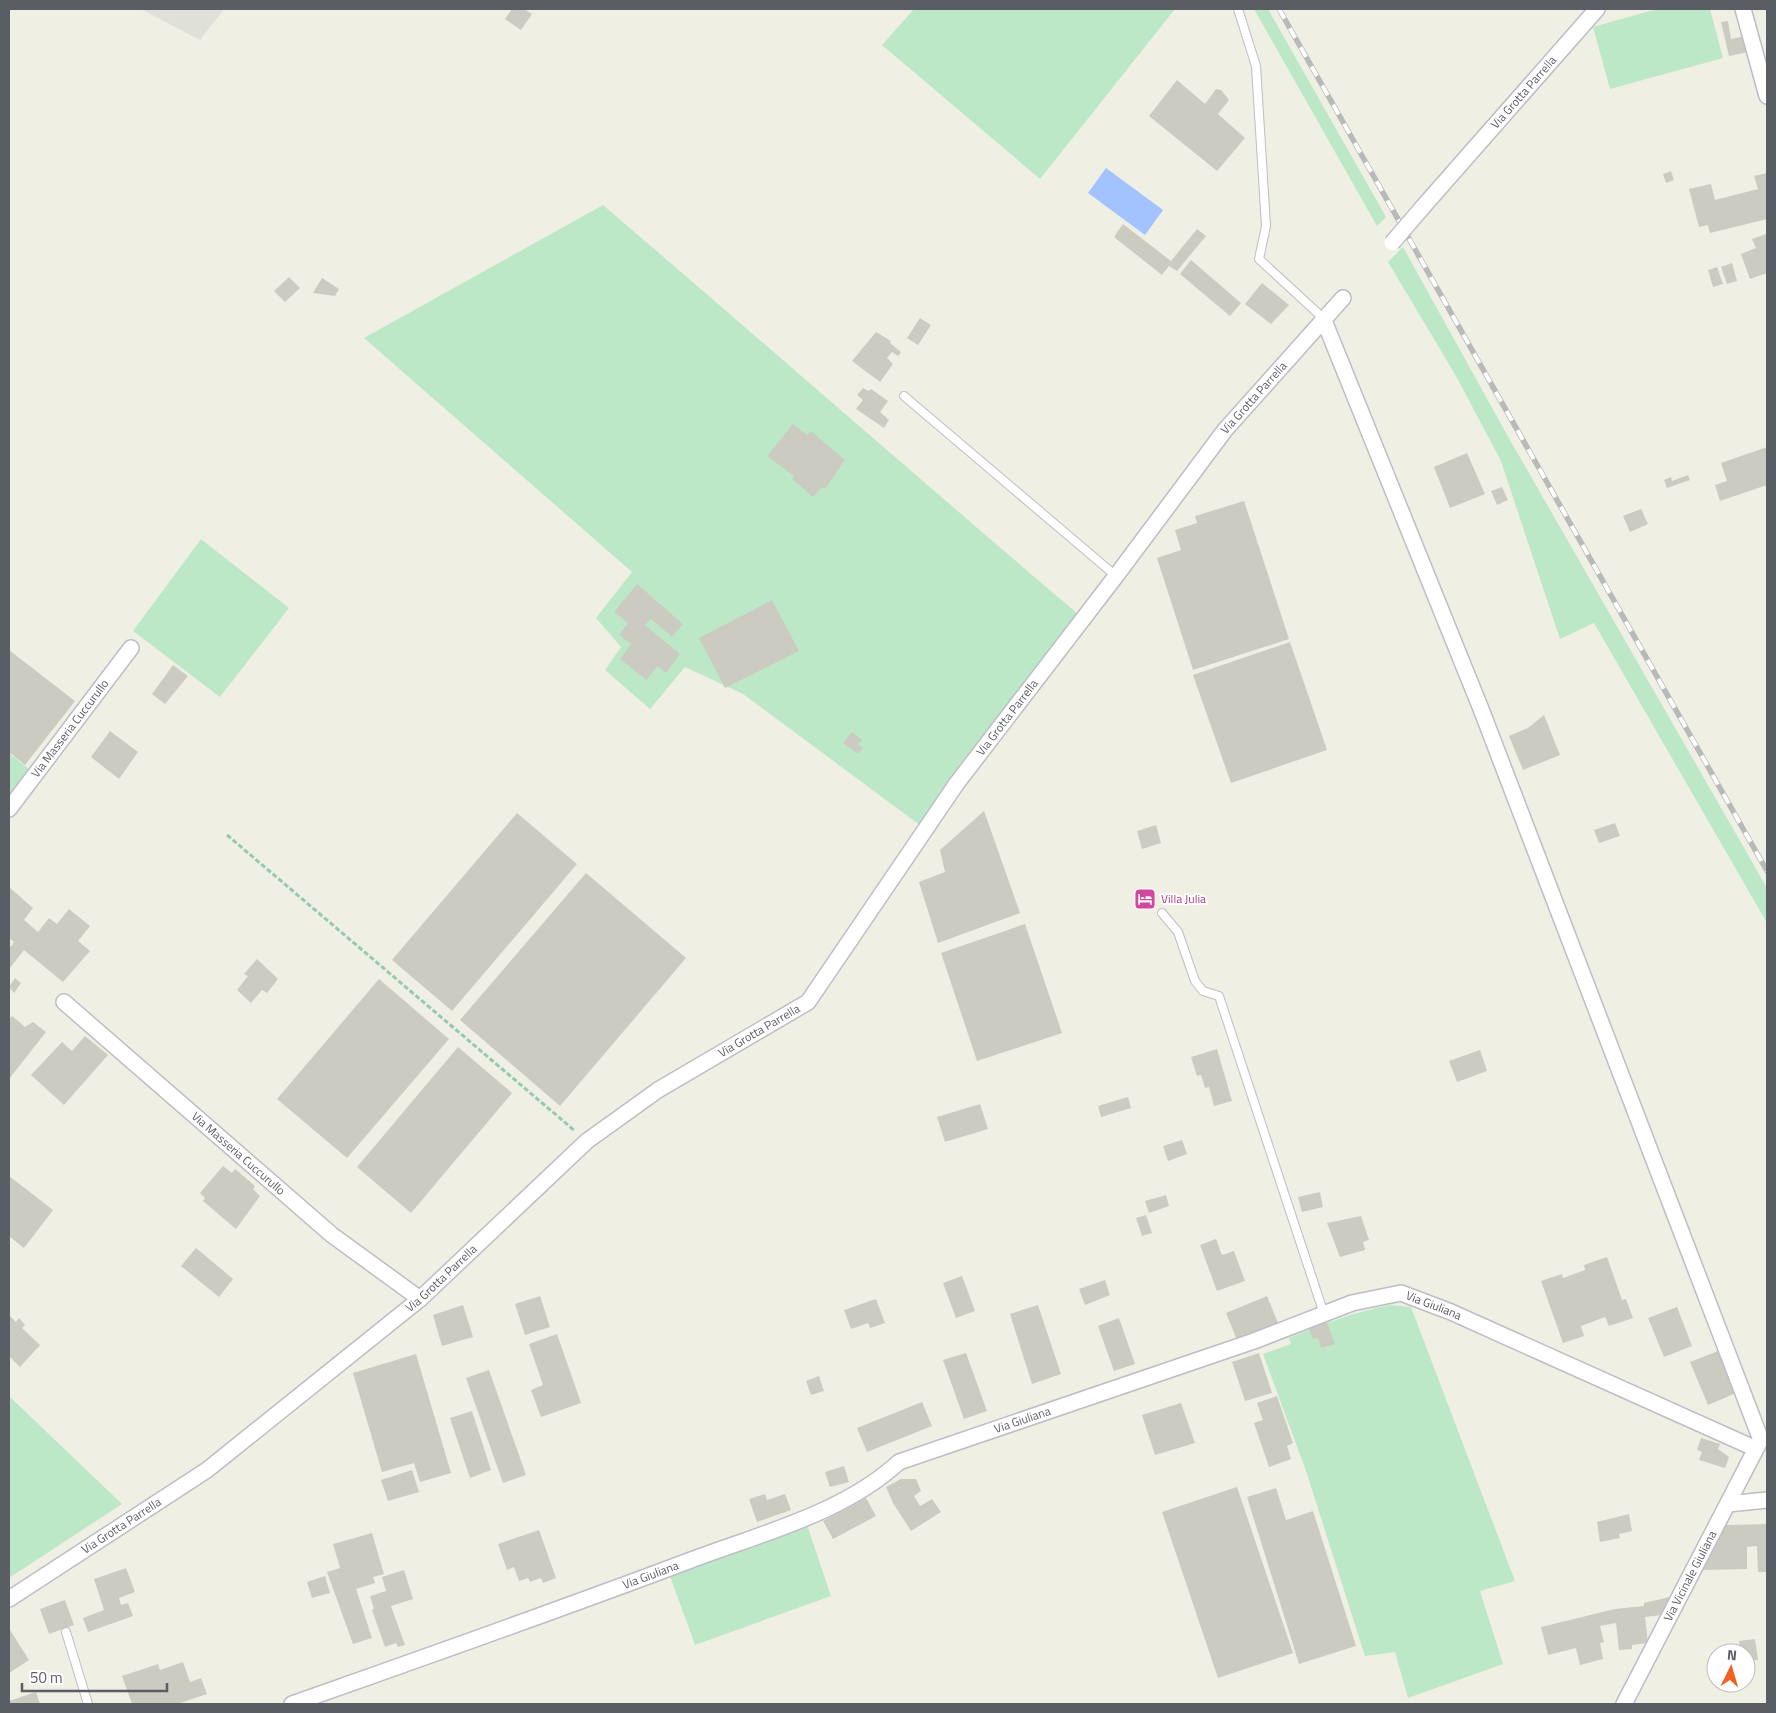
<svg xmlns="http://www.w3.org/2000/svg" width="1776" height="1713" font-family="'Titillium Web',sans-serif">
  <style>
    .industrial { fill: #dfe0d7 }
    .green { fill: #bde8c7 }
    .water { fill: #a2c3ff }
    .building { fill: #cccbc2 }
    .lines { fill: none; stroke-linecap: round; stroke-linejoin: round }
    .lane-casing { stroke: #bdbec5; stroke-width: 10 }
    .street-casing { stroke: #bdbec5; stroke-width: 18 }
    .path { stroke: #95c9b0; stroke-width: 3; stroke-dasharray: 5 2.5; stroke-linecap: butt }
    .lane { stroke: #fff; stroke-width: 8 }
    .street { stroke: #fff; stroke-width: 15 }
    .rail-casing { stroke: #b8b9b9; stroke-width: 5.5 }
    .rail { stroke: #fff; stroke-width: 4; stroke-dasharray: 11; stroke-linecap: butt }
    .street-bridge-casing { stroke: #bdbec5; stroke-width: 18; stroke-linecap: butt }
    .street-bridge { stroke: #fff; stroke-width: 15 }
    .labels { text-anchor: middle; stroke-width: 4; stroke-linejoin: round; paint-order: stroke }
    .street-label { font-size: 12px; fill: #5b5d65; stroke: #fff }
    .hotel-label { font-size: 12px; fill: #b23c85; stroke: #fff; text-anchor: start }
  </style>
  <rect width="100%" height="100%" fill="#efefe3"/>
  <path class="industrial" d="M141,9H224L200,40Z"/>
  <path class="green" d="M914,9H1175L1040,179L882,45Z
    M1254,9H1268L1386,217L1377,226Z
    M1657,9H1710L1723,58L1610,89L1593,27Z
    M603,205C762,341 919,479 1078,614L921,826L743,694L685,667L650,709L605,670L621,647L596,618L632,572L364,338Z
    M1403,247L1506,433L1767,888V923L1594,623L1560,639L1501,461L1456,376L1388,262Z
    M201,539L289,608L220,697L133,631Z
    M9,753L30,770L9,798Z
    M1390,1305L1411,1307L1515,1581L1480,1591L1503,1664L1408,1698L1395,1652L1365,1656L1306,1471L1263,1354L1291,1344L1289,1338C1322,1324 1355,1312 1390,1305Z
    M9,1396L122,1504L9,1578Z
    M807,1525L831,1596L695,1645L670,1576Z"/>
  <path class="water" d="M1106,168L1163,210L1145,235L1088,193Z"/>
  <path class="building" d="M512,9H524L532,14L521,30L505,19Z
    M1728,21L1731,39L1745,36L1748,52L1729,56L1721,22Z
    M1177,80L1205,104L1216,89L1221,90L1229,100L1218,114L1245,138L1217,171L1149,116Z
    M1671,171L1674,180L1666,183L1663,174Z
    M1767,173V219L1710,233L1708,225L1699,227L1689,189L1711,184L1715,200L1758,189L1754,176Z
    M1123,224L1171,261L1197,229L1206,236L1177,271L1169,266L1162,275L1114,237Z
    M1766,234L1767,273L1750,279L1741,254L1756,248L1752,239Z
    M1191,260L1241,303L1230,316L1180,274Z
    M1732,263L1737,281L1727,284L1721,267Z
    M1717,267L1723,284L1713,287L1708,270Z
    M289,277L300,288L285,302L274,291Z
    M322,278L339,289L335,296L313,293Z
    M1262,283L1289,305L1271,324L1245,304Z
    M920,318L931,325L918,345L907,338Z
    M876,332L891,341L890,343L901,352L898,356L892,352L887,358L893,364L880,382L852,361Z
    M863,388L869,391L871,389L888,401L880,412L889,420L884,428L856,409L863,400L857,395Z
    M793,424L807,435L811,431L845,460L825,489L822,487L813,497L792,479L794,476L767,456Z
    M1767,447V485L1720,501L1715,485L1727,481L1721,463Z
    M1467,453L1485,494L1450,508L1434,467Z
    M1688,475L1690,480L1667,488L1664,480L1671,477L1672,481Z
    M1502,487L1508,500L1497,505L1491,491Z
    M1244,501L1289,639L1193,670L1157,558L1181,550L1175,530L1197,523L1195,516Z
    M1641,509L1648,524L1630,532L1623,516Z
    M637,584L683,624L672,637L651,619L645,625L680,654L666,673L658,666L646,680L620,659L631,644L619,635L628,623L614,612Z
    M772,600L799,651L725,688L699,638Z
    M1290,642L1327,750L1231,783L1193,675Z
    M9,650L75,701L25,765L9,752Z
    M173,665L188,676L165,704L152,694Z
    M1544,715L1560,755L1523,770L1509,736L1528,728Z
    M110,731L138,752L119,779L91,757Z
    M852,732L862,740L858,745L863,748L858,754L843,743Z
    M984,811L1020,913L938,943L919,882L945,872L940,850Z
    M517,813L577,864L452,1011L392,960Z
    M1615,823L1620,836L1599,843L1594,830Z
    M1156,825L1161,843L1142,849L1137,831Z
    M586,873L686,958L560,1106L460,1020Z
    M9,887L33,908L24,920L38,932L49,918L57,924L69,909L90,926L78,941L90,951L63,982L24,950L9,969V949L14,942L9,938Z
    M1025,924L1062,1033L977,1061L941,953Z
    M257,959L278,979L267,993L262,990L251,1003L237,990L248,976L244,974Z
    M15,978L21,983L14,993L9,987Z
    M379,979L449,1039L347,1158L277,1099Z
    M12,1016L25,1027L33,1022L46,1032L9,1079V1020Z
    M85,1036L108,1055L64,1105L31,1075L62,1042L72,1051Z
    M458,1047L512,1093L411,1213L357,1167Z
    M1217,1049L1232,1101L1214,1106L1209,1087L1205,1088L1201,1075L1197,1076L1191,1057Z
    M1480,1050L1487,1071L1457,1082L1449,1061Z
    M1128,1097L1131,1108L1101,1117L1098,1106Z
    M980,1104L988,1129L945,1142L937,1117Z
    M1182,1140L1187,1154L1168,1161L1163,1146Z
    M223,1166L232,1173L235,1169L255,1186L253,1189L260,1196L236,1229L203,1201L205,1198L200,1193Z
    M9,1176L53,1210L24,1248L9,1236Z
    M1320,1192L1323,1207L1302,1212L1298,1197Z
    M1166,1195L1169,1206L1149,1213L1145,1201Z
    M1146,1215L1152,1233L1142,1236L1136,1218Z
    M1361,1216L1369,1240L1363,1242L1365,1250L1340,1257L1327,1223Z
    M1216,1239L1222,1255L1234,1251L1245,1281L1217,1291L1200,1245Z
    M196,1248L233,1279L219,1297L181,1266Z
    M1607,1257L1622,1300L1626,1299L1633,1318L1609,1326L1605,1317L1581,1326L1584,1336L1563,1343L1541,1281L1562,1274L1563,1278L1585,1270L1584,1265Z
    M962,1276L975,1311L956,1318L943,1283Z
    M1105,1280L1110,1295L1085,1305L1079,1289Z
    M540,1296L550,1327L525,1335L515,1304Z
    M1267,1296L1278,1323L1237,1340L1226,1313Z
    M876,1299L885,1323L870,1328L868,1323L851,1329L844,1310Z
    M463,1305L473,1337L442,1346L433,1315Z
    M1038,1305L1061,1374L1032,1384L1010,1314Z
    M1677,1307L1692,1346L1664,1357L1648,1318Z
    M9,1315L16,1322L19,1318L25,1325L22,1328L40,1345L20,1367L9,1356Z
    M1119,1318L1135,1364L1114,1371L1098,1326Z
    M1327,1322L1335,1344L1321,1348L1318,1338L1313,1339L1309,1329Z
    M557,1334L581,1403L541,1417L531,1390L543,1385L529,1344Z
    M1718,1351L1736,1393L1708,1405L1690,1362Z
    M966,1353L987,1411L964,1419L943,1360Z
    M1259,1353L1272,1393L1245,1401L1232,1362Z
    M416,1354L451,1473L420,1482L414,1463L382,1472L353,1373Z
    M489,1370L526,1475L503,1483L466,1378Z
    M819,1376L824,1391L811,1395L806,1381Z
    M1277,1396L1293,1443L1287,1446L1291,1459L1269,1467L1254,1423L1263,1420L1257,1403Z
    M922,1402L932,1426L867,1452L857,1428Z
    M1181,1403L1195,1443L1155,1455L1142,1415Z
    M472,1411L491,1470L470,1478L450,1418Z
    M1701,1438L1720,1444L1718,1449L1729,1457L1725,1468L1699,1460L1702,1452L1697,1450Z
    M844,1466L849,1482L830,1487L825,1472Z
    M412,1470L419,1492L388,1501L381,1480Z
    M901,1479H916L921,1491L914,1496L920,1506L932,1499L941,1512L911,1531L893,1503L886,1487Z
    M1237,1487L1293,1653L1218,1678L1162,1512Z
    M1276,1488L1286,1520L1313,1511L1356,1646L1299,1664L1247,1497Z
    M765,1494L767,1500L785,1494L791,1510L757,1522L749,1499Z
    M866,1498L876,1516L833,1539L823,1521Z
    M1629,1514L1632,1531L1619,1534L1620,1538L1600,1542L1597,1522Z
    M1767,1524V1572H1758L1757,1546L1747,1547V1569L1701,1570L1726,1525Z
    M539,1530L556,1578L543,1583L541,1578L530,1582L528,1578L519,1581L514,1567L507,1570L498,1544Z
    M372,1533L384,1574L373,1577L375,1583L356,1589L372,1638L353,1644L327,1572L340,1568L333,1544Z
    M126,1568L135,1592L119,1598L121,1605L128,1603L133,1616L88,1632L83,1618L104,1610L94,1579Z
    M404,1570L413,1599L391,1606L405,1645L398,1647L396,1643L385,1647L372,1610L374,1609L370,1596L386,1591L382,1577Z
    M325,1576L330,1593L312,1598L307,1582Z
    M1678,1595L1669,1614L1645,1617L1648,1643L1632,1645V1649L1619,1650L1616,1623L1600,1626L1604,1642L1600,1643L1603,1659L1580,1665L1576,1648L1548,1655L1541,1627L1615,1609L1644,1606V1603Z
    M65,1600L74,1625L49,1634L40,1609Z
    M10,1630L29,1660L9,1673V1631Z
    M1755,1639L1758,1660L1746,1661V1653H1741L1739,1641Z
    M183,1662L190,1682L201,1678L207,1694L177,1704H132L122,1676L158,1664L160,1670Z
    M36,1692L40,1704H9V1701Z"/>
  <g class="lines">
    <g class="lane-casing">
      <path id="lane" d="M1238,9L1256,66L1266,226L1259,259L1323,318
        M904,396L1116,576
        M1162,913L1178,932L1195,981L1203,991L1219,996L1324,1314
        M66,1632L88,1704"/>
    </g>
    <g class="street-casing">
      <g id="street">
        <path d="M1743,9L1767,96"/>
        <path id="s1" d="M1422,208L1597,9"/>
        <path d="M1323,318L1481,709L1761,1440"/>
        <path id="s2" d="M9,809L131,648"/>
        <path id="s3" d="M64,1002L332,1235L420,1299"/>
        <path d="M1728,1504L1767,1500"/>
        <path id="s4" d="M9,1599L207,1470L420,1299L587,1141L658,1090L808,1002L957,783L1116,576L1225,430L1343,298"/>
        <path id="s5" d="M292,1704C425,1657 559,1610 691,1560C760,1534 844,1513 899,1462L1254,1341L1352,1303L1401,1293L1451,1312L1754,1448"/>
        <path id="s6" d="M1624,1704L1760,1441"/>
      </g>
    </g>
    <path class="path" d="M227,835L575,1131"/>
    <use href="#lane" class="lane"/>
    <use href="#street" class="street"/>
    <g class="rail-casing">
      <path id="rail" d="M1279,9L1767,871"/>
    </g>
    <use href="#rail" class="rail"/>
    <g class="street-bridge-casing">
      <path id="street-bridge" d="M1392,243L1422,208"/>
    </g>
    <use href="#street-bridge" class="street-bridge"/>
  </g>
  <defs>
    <g id="hotel-square" transform="scale(1.125)"><rect x="-9" y="-9" width="18" height="18" rx="4" fill="#d1479c" stroke="#fff"/><path d="M-6-4.5h1.5V1H6V5H4.5V3h-9V5H-6ZM-4 0a1.8 1.8 0 1 1 3.6 0ZM.5 0V-2.5h3Q6-2.5 6 0Z" fill="#fff"/></g>
  </defs>
  <g fill-rule="evenodd">
    <use href="#hotel-square" x="1145" y="899"/>
  </g>
  <g class="labels">
    <g class="street-label">
      <text dy="4" stroke="none"><textPath href="#s1" startOffset="154">Via Grotta Parrella</textPath></text>
      <text dy="4" stroke="none"><textPath href="#s4" startOffset="1752">Via Grotta Parrella</textPath></text>
      <text dy="4" stroke="none"><textPath href="#s4" startOffset="1348">Via Grotta Parrella</textPath></text>
      <text dy="4" stroke="none"><textPath href="#s2" startOffset="101">Via Masseria Cuccurullo</textPath></text>
      <text dy="4" stroke="none"><textPath href="#s4" startOffset="944">Via Grotta Parrella</textPath></text>
      <text dy="4" stroke="none"><textPath href="#s3" startOffset="231">Via Masseria Cuccurullo</textPath></text>
      <text dy="4" stroke="none"><textPath href="#s4" startOffset="539">Via Grotta Parrella</textPath></text>
      <text dy="4" stroke="none"><textPath href="#s5" startOffset="1221">Via Giuliana</textPath></text>
      <text dy="4" stroke="none"><textPath href="#s5" startOffset="786">Via Giuliana</textPath></text>
      <text dy="4" stroke="none"><textPath href="#s4" startOffset="134">Via Grotta Parrella</textPath></text>
      <text dy="4" stroke="none"><textPath href="#s5" startOffset="381">Via Giuliana</textPath></text>
      <text dy="4" stroke="none"><textPath href="#s6" startOffset="144">Via Vicinale Giuliana</textPath></text>
    </g>
    <g class="hotel-label">
      <text x="1161" y="903">Villa Julia</text>
    </g>
  </g>
  <rect width="1776" height="1713" fill="none" stroke="#5b5d65" stroke-width="20"/>
  <g transform="translate(1731 1668) rotate(5)"><circle r="24" fill="#ffffff" stroke="#bdbec1"/>
  <path d="M0-4L9 19L0 12L-9 19Z" fill="#f46023"/>
  <text y="-8" font-size="14" font-weight="bold" text-anchor="middle" fill="#5b5d65">N</text>
  </g>
  <path d="M22 1683v8h145v-8" fill="none" stroke="#5b5d65" stroke-width="2.5"/>
  <text x="30" y="1683" font-size="15" fill="#5b5d65" stroke="#ffffff" stroke-width="4" paint-order="stroke">50 m</text>
</svg>
